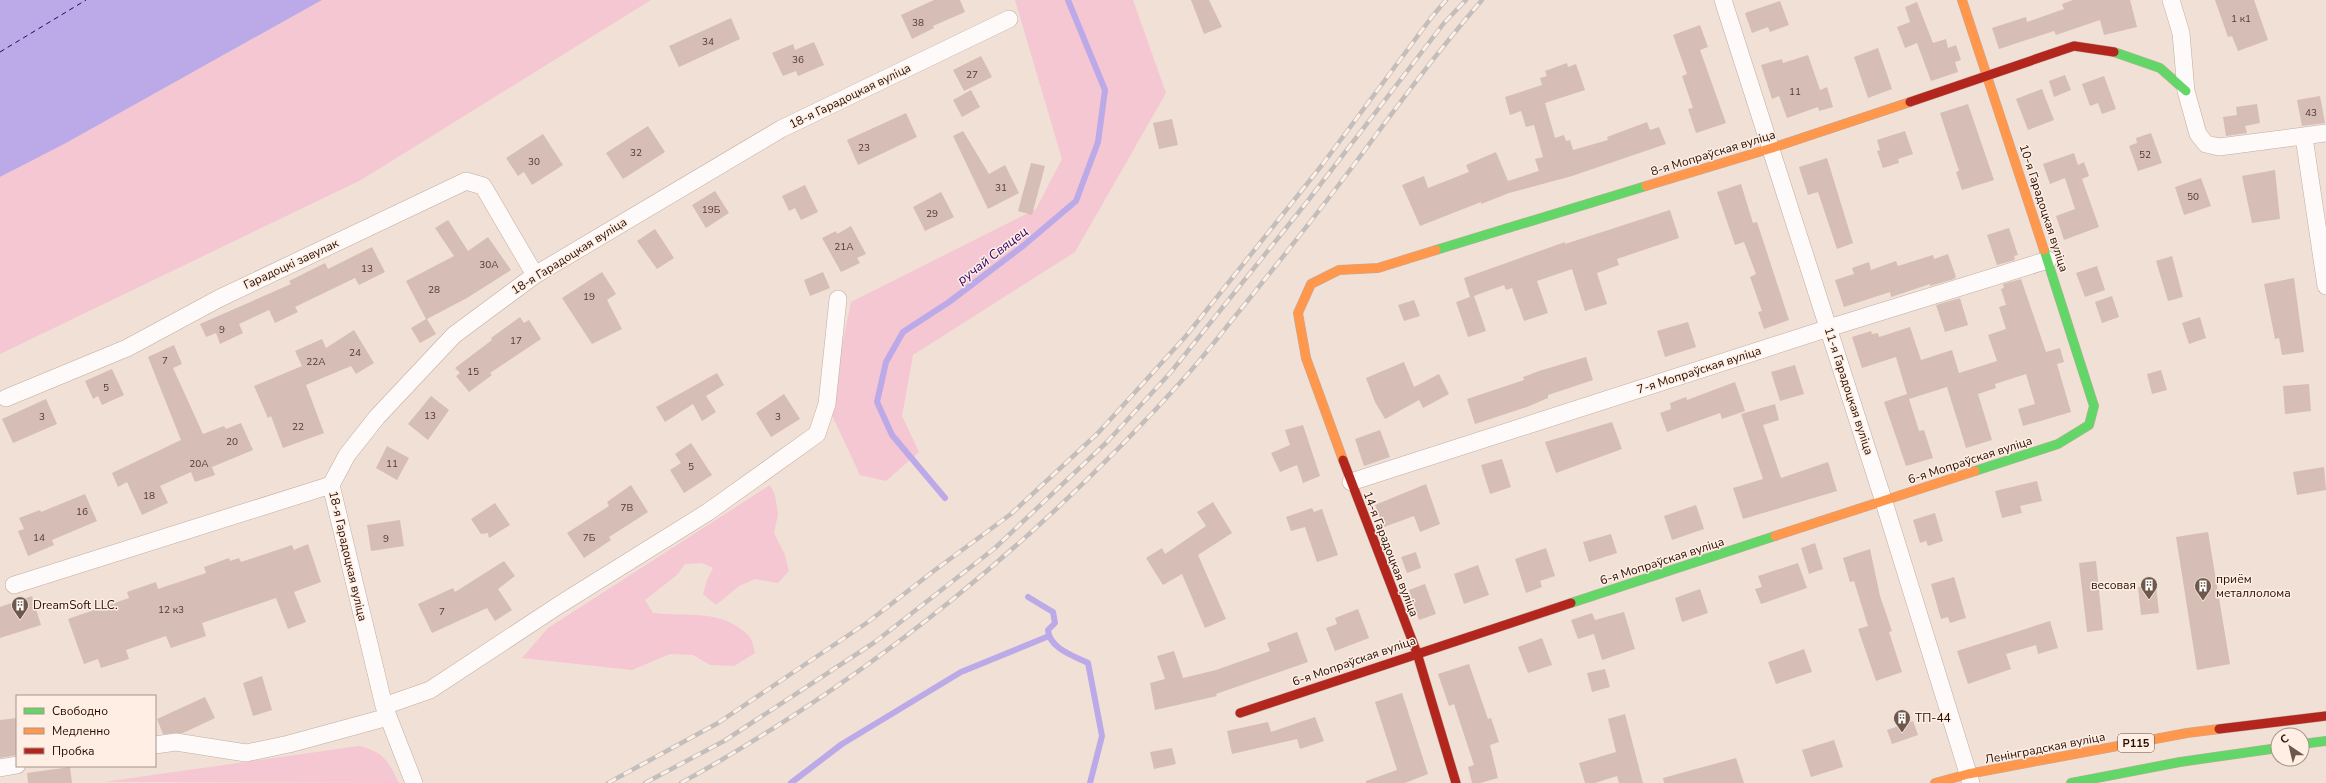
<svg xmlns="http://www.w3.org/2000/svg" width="2326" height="783" font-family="'Nunito Sans',sans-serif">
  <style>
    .green { fill: #f4c7d2 }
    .water { fill: #bca9e7 }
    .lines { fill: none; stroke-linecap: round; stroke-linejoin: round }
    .stream { stroke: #bca9e7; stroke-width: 6 }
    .ferry { stroke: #31016d; stroke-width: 1; stroke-dasharray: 5 4; stroke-linecap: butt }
    .building { fill: #d6bdb6 }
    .street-casing { stroke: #c2ac9f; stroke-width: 18 }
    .fast-casing { stroke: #c2ac9f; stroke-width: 10 }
    .slow-casing { stroke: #c2ac9f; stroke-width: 10 }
    .jam-casing { stroke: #c2ac9f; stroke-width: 10 }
    .street { stroke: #fdfaf9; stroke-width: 17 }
    .fast { stroke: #63d668; stroke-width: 9 }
    .slow { stroke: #ff974d; stroke-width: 9 }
    .jam { stroke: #b3261e; stroke-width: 9 }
    .rail-casing { stroke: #c3bebb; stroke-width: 4.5 }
    .rail { stroke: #feeee4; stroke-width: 3; stroke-dasharray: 9; stroke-linecap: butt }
    .labels { text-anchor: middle; stroke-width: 3; stroke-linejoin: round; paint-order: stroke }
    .number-label { font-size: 10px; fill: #54392e }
    .shield { fill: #feeee4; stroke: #685044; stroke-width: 1 }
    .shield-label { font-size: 11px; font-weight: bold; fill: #280d00 }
    .street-label { font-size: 12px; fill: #280d00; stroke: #feeee4 }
    .poi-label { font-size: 12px; fill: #280d00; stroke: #feeee4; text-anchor: start }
    .water-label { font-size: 13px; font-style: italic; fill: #31016d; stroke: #feeee4 }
  </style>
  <rect width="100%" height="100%" fill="#f1e0d6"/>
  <path class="green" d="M322,0H651L361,180L0,354V177L66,143Z
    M1015,0H1133L1166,93L1075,252L913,355L902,416L919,452L886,481L860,475L829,409L851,302L1036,209L1062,159Z
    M770,485L775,495L778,514L774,533L785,555L789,571L778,583L755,579L739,586L716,605L703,594L707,580L713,568L702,563L685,564L677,575L645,600L653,613C688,617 721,608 749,636C752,640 754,648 755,653L734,666L710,665L693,655L670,654L632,670L522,658L548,628Z
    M359,746C384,752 388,761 399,783L103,782Z"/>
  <path class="water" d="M0,0H322L66,143L0,177Z"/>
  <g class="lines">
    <path class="stream" d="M945,498L892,435L877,402L886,362L903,332L949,302L1023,246L1076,201L1098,142L1105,90L1068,0
      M1028,597L1053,612L1055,623L1048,630C1049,648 1074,656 1088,663L1102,736L1090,783
      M791,783L842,744L961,672L1049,636"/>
    <path class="ferry" d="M0,52L86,0"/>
  </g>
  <path class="building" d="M934,0H960L965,12L933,26L934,28L912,39L901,15Z
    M1191,0H1209L1222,27L1204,34Z
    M2073,0H2130L2137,27L2104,35L2100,20L2056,35L2054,31L1999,49L1992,28L2026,17L2027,22L2064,9L2062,4Z
    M2215,0H2254L2268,40L2238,51L2232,36L2228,37Z
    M1780,1L1789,25L1770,32L1768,27L1752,33L1745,13Z
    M1917,2L1933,43L1946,39L1948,48L1956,45L1961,60L1955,62L1958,72L1931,81L1917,43L1905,48L1897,27L1910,22L1905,7Z
    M731,18L740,39L679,67L669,46Z
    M1700,25L1708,47L1700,50L1726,123L1696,133L1688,109L1693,108L1682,76L1687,74L1673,35Z
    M814,42L824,65L798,76L796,71L783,76L772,53L793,44L795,50Z
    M1878,48L1892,89L1868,98L1854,57Z
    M1808,55L1820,90L1827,87L1833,107L1819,111L1818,107L1787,118L1779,96L1772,99L1761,65L1782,59L1783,63Z
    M981,56L992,77L964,91L953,70Z
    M1567,63L1568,67L1576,64L1585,90L1545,103L1555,138L1564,135L1566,141L1570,140L1573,150L1608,140L1607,137L1647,122L1650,130L1659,127L1666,144L1572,176L1509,193L1481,204V202L1420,226L1402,185L1424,176L1428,188L1469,172L1466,165L1496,152L1508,181L1539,171L1535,159L1543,157L1534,125L1526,127L1521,111L1510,115L1505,97L1542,85L1540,78L1547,76L1545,71Z
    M2065,75L2071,90L2054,97L2049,81Z
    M2104,76L2116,109L2102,114L2098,103L2090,106L2082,84Z
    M2042,89L2054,120L2028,130L2016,99Z
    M971,90L980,107L962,117L953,100Z
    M2320,96L2325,123L2302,126L2297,100Z
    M1968,104L1994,180L1962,190L1956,172L1959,171L1940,113Z
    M2257,104L2260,123L2245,126L2247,133L2226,136L2223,117L2237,115L2236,107Z
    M906,113L917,137L858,165L847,140Z
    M1172,119L1178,145L1159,149L1153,123Z
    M648,126L665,152L623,179L606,153Z
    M963,131L989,174L1005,165L1019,193L988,209L953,136Z
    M1905,131L1913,154L1898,159L1899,163L1883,168L1877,151L1880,150L1877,140Z
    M2151,133L2162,163L2138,171L2129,146L2137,143L2136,138Z
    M543,134L563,165L532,185L524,172L518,176L506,158Z
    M2074,153L2078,165L2084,162L2089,176L2082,179L2099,227L2064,240L2056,216L2075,209L2065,178L2050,184L2043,164Z
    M1827,158L1853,243L1837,249L1818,192L1808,195L1799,167Z
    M1031,163L1045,166L1032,215L1018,211Z
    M2275,170L2280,219L2252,223L2242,176Z
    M2201,178L2211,206L2184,215L2175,187Z
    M1741,184L1753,223L1757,222L1789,320L1764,329L1758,312L1762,311L1750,277L1756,274L1744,242L1735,245L1717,192Z
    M805,185L818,212L801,220L795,208L789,211L782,196Z
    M715,191L729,213L706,228L692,205Z
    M941,192L954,217L925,231L913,207Z
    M1670,210L1679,238L1617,259L1619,265L1597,273L1607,304L1585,311L1572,269L1537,281L1548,313L1524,321L1512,288L1506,290L1504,285L1474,296L1486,331L1468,337L1456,302L1470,297L1464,278L1565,242V244Z
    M448,220L468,251L488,237L511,270L467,298L427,319L436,334L420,343L411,328L426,319L406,281L454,256L435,228Z
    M851,226L866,254L857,258L860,263L841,272L822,238L836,231L837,234Z
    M2009,228L2018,255L2014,256L2015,260L1997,265L1987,235Z
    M655,229L674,258L657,269L637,241Z
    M372,247L385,272L359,285L355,278L295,307L298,312L275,323L269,310L239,324L243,333L220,344L216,333L206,337L200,324L291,284L289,281L325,263L328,269Z
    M1948,254L1956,277L1954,279L1930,286V284L1891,297L1890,292L1844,307L1835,280L1854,274L1852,268L1869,262L1871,270L1896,261L1898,266L1933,255L1934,259Z
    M2172,256L2183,297L2168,301L2156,261Z
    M2097,266L2105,290L2085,297L2076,273Z
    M602,272L616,294L607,300L622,329L592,344L562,298Z
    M823,272L830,288L810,296L804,280Z
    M2294,278L2304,352L2282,355L2279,338L2275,339L2264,284Z
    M2021,279L2046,352L2060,348L2064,362L2057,364L2071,412L2023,426L2018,409L2035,404L2026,374L1995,384L1996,388L1978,394L1992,440L1966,448L1947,387L1909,399L1919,431L1924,430L1933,458L1906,466L1884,402L1907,394L1896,357L1862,368L1852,337L1871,331L1872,334L1878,333L1879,337L1910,327L1921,360L1952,350L1959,373L1997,361L1988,335L2006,329L1999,307L2006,305L2001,289L2004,288L2003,284Z
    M2112,296L2119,317L2102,323L2095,302Z
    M1960,298L1968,325L1945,332L1936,305Z
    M1414,300L1420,316L1404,321L1398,305Z
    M520,317L524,323L529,320L541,339L490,373L492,375L469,392L456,376L460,373L455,368L492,340L491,338Z
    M2200,317L2206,338L2189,344L2182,323Z
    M1688,322L1696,347L1665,357L1657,331Z
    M354,330L374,363L356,374L351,366L306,385L324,433L283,448L271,416L268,418L254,386L302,366L295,351L322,339L326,348Z
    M174,345L182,364L173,368L203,434L224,426L226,429L241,423L253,450L212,467L215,475L195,482L191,472L160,486L168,503L142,515L127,482L118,487L112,473L181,440L148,357Z
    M1586,357L1593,380L1548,395V398L1527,407L1475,424L1467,399L1524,380L1523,377L1539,371Z
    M1404,362L1414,387L1439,374L1449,394L1423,408L1419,400L1385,419L1375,402L1366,378Z
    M1795,365L1804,394L1780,401L1771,372Z
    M112,369L124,395L102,405L98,396L93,399L85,381Z
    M2161,370L2167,390L2152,394L2147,374Z
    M717,373L724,385L706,396L716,412L702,421L693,404L665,422L656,407Z
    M1735,382L1745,411L1722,419L1720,413L1667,432L1660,413L1671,409L1670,403L1686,397L1687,400Z
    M2309,384L2311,411L2285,414L2283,386Z
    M784,394L800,419L771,437L756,413Z
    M431,396L449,410L428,440L408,424Z
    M46,399L57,424L13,443L2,419Z
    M1775,404L1779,420L1763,425L1781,478L1828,462L1837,491L1743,519L1733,488L1763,479L1741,414Z
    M1612,422L1622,449L1556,473L1545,442Z
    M1303,425L1320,476L1303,483L1297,465L1280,472L1271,453L1290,445L1285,430Z
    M1380,430L1390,457L1364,466L1355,439Z
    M691,443L712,475L684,493L670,470L681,463L675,454Z
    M387,446L409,458L397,480L376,468Z
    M1502,459L1511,487L1490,494L1481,465Z
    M2324,467L2326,490L2297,495L2293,472Z
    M2037,481L2042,501L2020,506L2022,513L2002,518L1995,491Z
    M1426,484L1440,524L1420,532L1414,516L1384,527L1375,505Z
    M631,485L648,512L609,537L611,540L584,558L567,533L609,506L607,502Z
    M85,494L97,521L52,540L54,545L28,556L18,531L24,529L19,518L40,510L41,512Z
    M1213,502L1232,533L1198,555L1226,619L1205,628L1182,574L1163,585L1146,558L1162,548L1165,554L1206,526L1197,512Z
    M495,503L510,525L489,538L488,533L481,534L471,519Z
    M1696,505L1704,529L1672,540L1664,516Z
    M1312,508L1314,512L1322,509L1338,555L1317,562L1305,527L1291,531L1286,517Z
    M1935,513L1943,541L1928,546L1926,541L1920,543L1913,520Z
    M400,520L404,546L371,551L367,525Z
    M2208,532L2230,664L2197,670L2176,537Z
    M1611,534L1617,553L1589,562L1583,542Z
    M1815,543L1823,569L1809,574L1801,548Z
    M308,544L321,582L294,592L306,622L288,629L276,598L202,623L206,636L171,648L166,636L126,650L129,659L101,668L98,659L84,664L68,619L129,598L127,592L156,582L158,589L206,573L204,567L229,558L230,561L239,558L241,562L292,545L294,550Z
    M1546,548L1555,576L1540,581L1542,587L1526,593L1515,559Z
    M1870,549L1880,596L1892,631L1889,632L1902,672L1876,681L1858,629L1868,626L1854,581L1850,582L1843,558Z
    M1416,552L1421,568L1407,573L1401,557Z
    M504,561L515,576L498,589L512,610L495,621L487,608L432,633L418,604L453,588L455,592Z
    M2096,561L2103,630L2087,632L2079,563Z
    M1798,563L1807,588L1761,604L1755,589L1762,587L1758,576Z
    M1478,565L1489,595L1464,604L1454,574Z
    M1954,577L1966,618L1950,623L1948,617L1941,619L1931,584Z
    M1425,584L1436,614L1419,620L1409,590Z
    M2156,585L2159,613L2141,615L2138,587Z
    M1700,589L1708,613L1682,622L1675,598Z
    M32,596L41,625L0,638V607Z
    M1358,609L1369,638L1335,651L1326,628L1337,624L1335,618Z
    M1624,612L1635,649L1602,660L1594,634L1578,639L1571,620L1592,613L1595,620Z
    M2050,621L2058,648L2038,654L2036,645L2006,654L2011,669L1968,684L1957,651Z
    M1297,632L1308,662L1216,694L1217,696L1155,710L1150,683L1165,679L1157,656L1174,651L1183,678L1216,670L1270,651L1267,643Z
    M1542,638L1552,665L1528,673L1518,647Z
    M1804,649L1812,672L1776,684L1768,662Z
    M1469,664L1488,719L1491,718L1499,742L1490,745L1498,778L1480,783H1472L1468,767L1474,765L1454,704L1449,706L1438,674Z
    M1605,669L1610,687L1592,692L1587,673Z
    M262,676L272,710L253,716L243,683Z
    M1402,693L1428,774L1405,783H1366V781L1397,770L1375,702Z
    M205,697L215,718L183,733L163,734L157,719Z
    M1625,714L1643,783H1619L1617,776L1595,783H1585L1579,763L1616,752L1608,719Z
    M1315,717L1324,741L1300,749L1297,739L1232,754L1227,731L1268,722L1271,732Z
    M17,718V755L0,758V720Z
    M1913,721L1918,735L1892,744L1887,730Z
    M1834,740L1843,767L1811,777L1802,750Z
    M1172,748L1176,764L1154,769L1150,752Z
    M1736,758L1744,783H1664L1663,778Z
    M70,767L72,783H28L27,773Z"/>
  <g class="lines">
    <g class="street-casing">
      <path id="street" d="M1723,0L1884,502L1971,783
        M2171,0L2181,33L2186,91L2198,134L2206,144L2219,147L2326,133
        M2304,137L2326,286
        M6,398L127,348L220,298L466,181L483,186L535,275
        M1351,482L1835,326L2048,260
        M14,585L331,485
        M384,706L430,690L559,605L708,512L817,434L827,404L838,299
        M155,745L176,742L246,753L289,744L388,717
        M0,768L17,765
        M414,783L384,706L331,485L347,455L377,417L454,335L535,275L781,129L1009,19"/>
    </g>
    <g class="fast-casing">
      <path id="fast" d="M2114,52L2160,68L2186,91
        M1436,250L1646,186
        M1975,471L2058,444L2089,425L2094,406L2044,250
        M1571,603L1775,536
        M2302,744L2326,741
        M2071,783L2180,762L2278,748"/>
    </g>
    <g class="slow-casing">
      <path id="slow" d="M1962,0L2044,250
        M1646,186L1772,148L1910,102
        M1343,460L1306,358L1298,313L1311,284L1339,270L1378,268L1436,250
        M1775,536L1975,471
        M1935,783L1968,774L2187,733L2219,729"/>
    </g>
    <g class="jam-casing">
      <path id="jam" d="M1910,102L2074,46L2114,52
        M1343,460L1417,653L1456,783
        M1240,713L1571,603
        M2219,729L2326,716"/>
    </g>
    <use href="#street" class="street"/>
    <use href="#fast" class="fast"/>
    <use href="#slow" class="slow"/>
    <use href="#jam" class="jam"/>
    <g class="rail-casing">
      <path id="rail" d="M608,783L718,723L868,622L935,570L1011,514L1098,433L1186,336L1322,165L1431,18L1446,0
        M645,783L724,741L875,642L995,548L1107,442L1171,372L1310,198L1444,23L1466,0
        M681,783C871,678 1042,538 1187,375C1206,354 1223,331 1241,309C1279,262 1317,214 1353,166C1395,109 1436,53 1482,0"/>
    </g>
    <use href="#rail" class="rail"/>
  </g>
  <defs>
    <g id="building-pin" transform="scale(0.9)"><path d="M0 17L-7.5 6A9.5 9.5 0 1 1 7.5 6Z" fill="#6e574b" stroke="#feeee4"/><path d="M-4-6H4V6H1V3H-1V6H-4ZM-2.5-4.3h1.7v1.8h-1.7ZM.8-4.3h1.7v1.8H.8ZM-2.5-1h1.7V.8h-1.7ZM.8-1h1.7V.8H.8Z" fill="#fff"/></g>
  </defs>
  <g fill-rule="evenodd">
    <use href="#building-pin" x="2149" y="585"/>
    <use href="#building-pin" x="2203" y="586"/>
    <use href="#building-pin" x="20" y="605"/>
    <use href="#building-pin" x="1902" y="718"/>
  </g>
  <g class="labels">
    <g class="number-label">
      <text x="2241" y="22">1 к1</text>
      <text x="918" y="26">38</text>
      <text x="708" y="45">34</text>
      <text x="798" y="63">36</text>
      <text x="972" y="78">27</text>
      <text x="1795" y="95">11</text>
      <text x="2311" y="116">43</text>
      <text x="864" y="151">23</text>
      <text x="636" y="156">32</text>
      <text x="2145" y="158">52</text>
      <text x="534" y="165">30</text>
      <text x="1001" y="191">31</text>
      <text x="2193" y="200">50</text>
      <text x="711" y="213">19Б</text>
      <text x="932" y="217">29</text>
      <text x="844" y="250">21А</text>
      <text x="489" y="268">30А</text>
      <text x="367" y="272">13</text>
      <text x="434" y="293">28</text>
      <text x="589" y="300">19</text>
      <text x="222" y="333">9</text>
      <text x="516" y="344">17</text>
      <text x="355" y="356">24</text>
      <text x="165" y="364">7</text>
      <text x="316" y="365">22А</text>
      <text x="473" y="375">15</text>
      <text x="106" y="391">5</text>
      <text x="430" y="419">13</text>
      <text x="42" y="420">3</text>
      <text x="778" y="420">3</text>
      <text x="298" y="430">22</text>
      <text x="232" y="445">20</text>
      <text x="199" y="467">20А</text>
      <text x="392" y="467">11</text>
      <text x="691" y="470">5</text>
      <text x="149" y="499">18</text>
      <text x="627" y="511">7В</text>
      <text x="82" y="515">16</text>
      <text x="39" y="541">14</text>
      <text x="589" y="541">7Б</text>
      <text x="386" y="542">9</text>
      <text x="171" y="613">12 к3</text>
      <text x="442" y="615">7</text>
    </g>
    <rect class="shield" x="2118" y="734" width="36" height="18" rx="3"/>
    <g class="shield-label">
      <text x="2136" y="747">Р115</text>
    </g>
    <g class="street-label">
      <text transform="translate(850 96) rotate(-26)" y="4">18-я Гарадоцкая вуліца</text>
      <text transform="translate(1713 153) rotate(-17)" y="4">8-я Мопраўская вуліца</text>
      <text transform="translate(2044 208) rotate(72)" y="4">10-я Гарадоцкая вуліца</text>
      <text transform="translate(569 256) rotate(-32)" y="4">18-я Гарадоцкая вуліца</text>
      <text transform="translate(291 264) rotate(-25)" y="4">Гарадоцкі завулак</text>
      <text transform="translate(1699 370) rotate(-18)" y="4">7-я Мопраўская вуліца</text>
      <text transform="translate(1849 391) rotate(72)" y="4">11-я Гарадоцкая вуліца</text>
      <text transform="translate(1970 460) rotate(-18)" y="4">6-я Мопраўская вуліца</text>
      <text transform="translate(1391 554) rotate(69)" y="4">14-я Гарадоцкая вуліца</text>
      <text transform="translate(348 556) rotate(77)" y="4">18-я Гарадоцкая вуліца</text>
      <text transform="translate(1662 561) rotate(-18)" y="4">6-я Мопраўская вуліца</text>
      <text transform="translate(1354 661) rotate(-19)" y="4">6-я Мопраўская вуліца</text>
      <text transform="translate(2045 748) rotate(-11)" y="4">Ленінградская вуліца</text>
    </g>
    <g class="poi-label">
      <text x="2216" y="583">приём<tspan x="2216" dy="14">металлолома</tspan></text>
      <text x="2136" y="589" text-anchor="end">весовая</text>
      <text x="33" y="609">DreamSoft LLC.</text>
      <text x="1915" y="722">ТП-44</text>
    </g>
    <g class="water-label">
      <text transform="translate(992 255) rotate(-38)" y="5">ручай Свяцец</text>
    </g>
  </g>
  <rect x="16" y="695" width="140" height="72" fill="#feeee4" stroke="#a89489"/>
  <rect x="24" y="708" width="20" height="6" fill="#63d668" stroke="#a89489"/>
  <text x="52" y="715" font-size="12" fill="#280d00">Свободно</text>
  <rect x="24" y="728" width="20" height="6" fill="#ff974d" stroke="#a89489"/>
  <text x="52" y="735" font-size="12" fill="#280d00">Медленно</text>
  <rect x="24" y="748" width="20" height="6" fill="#b3261e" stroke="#a89489"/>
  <text x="52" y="755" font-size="12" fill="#280d00">Пробка</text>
  <g transform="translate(2290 747) rotate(325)"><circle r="19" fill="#feeee4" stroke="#a89489"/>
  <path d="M0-3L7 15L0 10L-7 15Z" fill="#6e574b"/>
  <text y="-6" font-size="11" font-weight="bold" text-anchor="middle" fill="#280d00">С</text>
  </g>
</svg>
